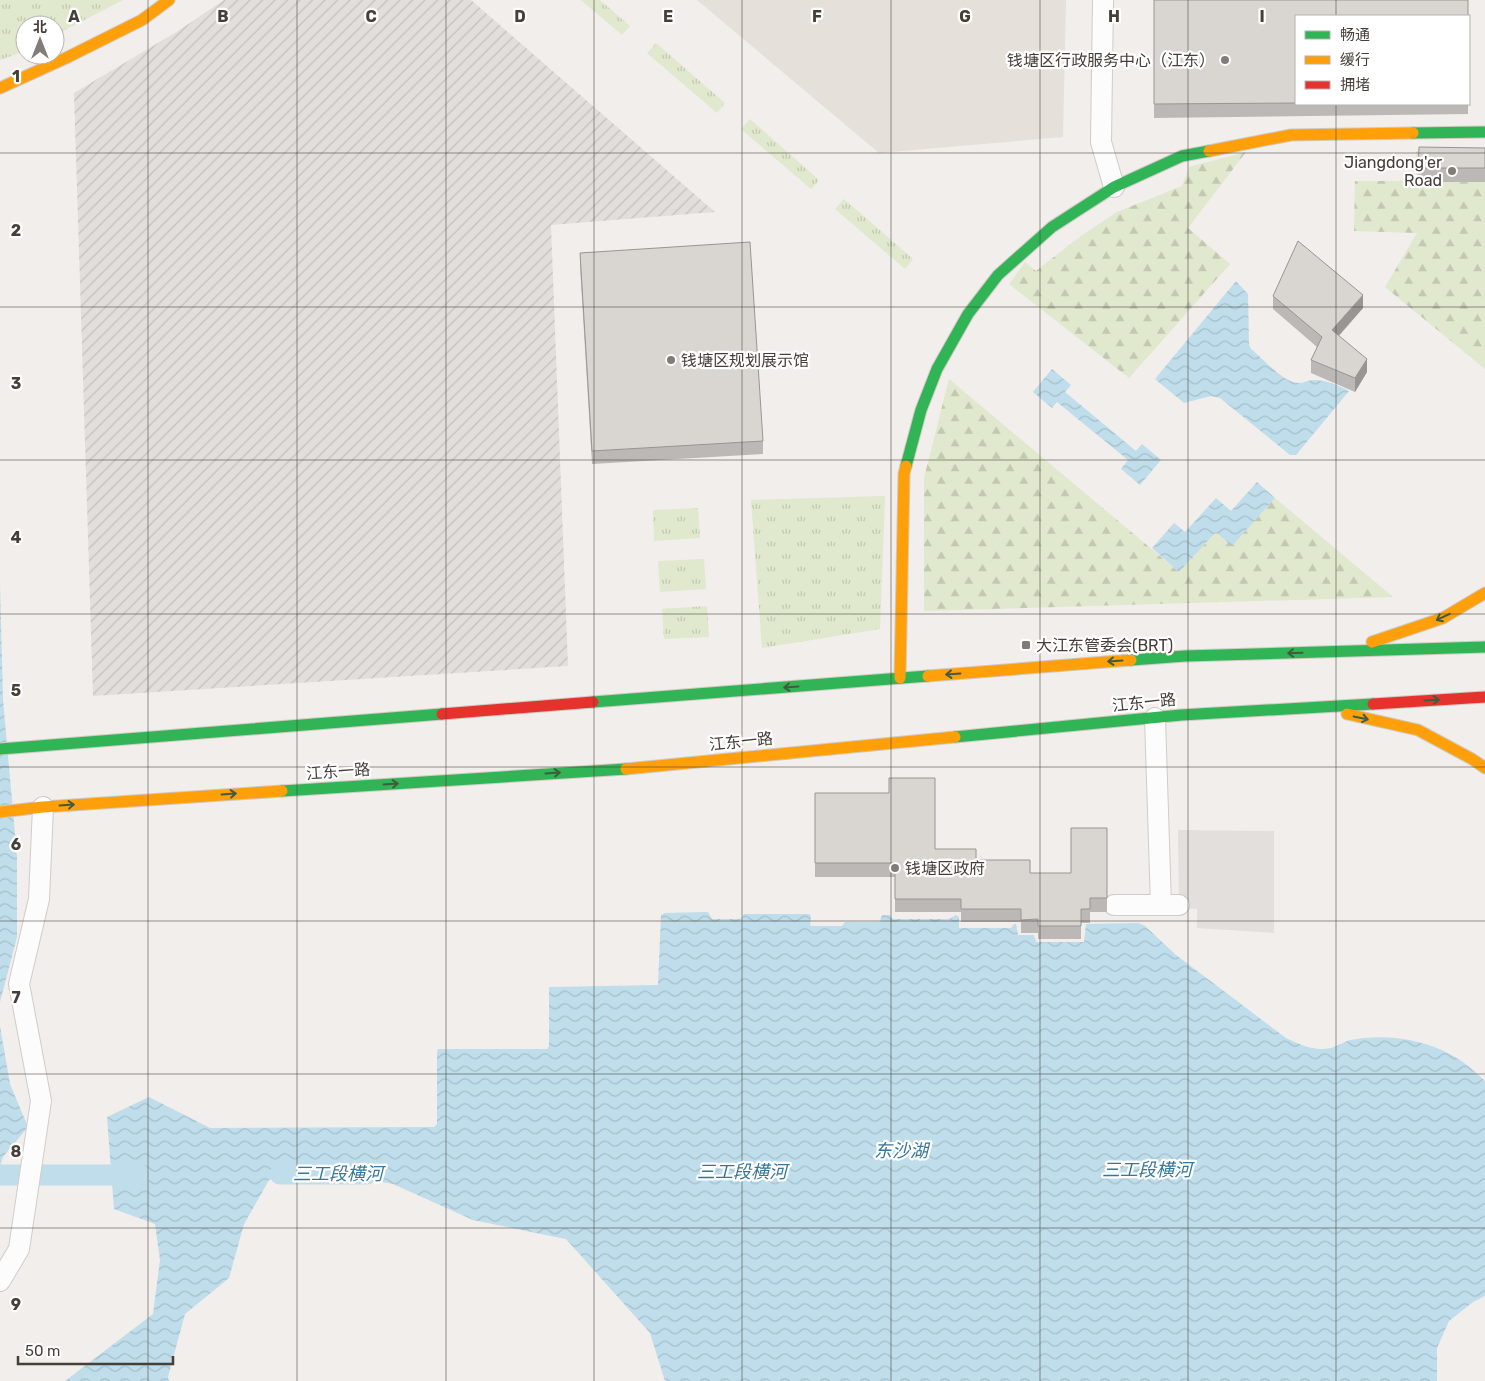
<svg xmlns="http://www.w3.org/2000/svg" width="1485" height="1381" font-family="Rubik,'Noto Sans SC',sans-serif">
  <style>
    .residential { fill: #e5e0da }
    .industrial { fill: url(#industrial-furrows) }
    .grass { fill: url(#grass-tufts) }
    .forest { fill: url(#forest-firs) }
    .parking { fill: #e2dfdc }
    .water { fill: url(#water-waves) }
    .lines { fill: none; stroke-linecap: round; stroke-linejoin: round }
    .canal { stroke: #bfddeb; stroke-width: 21 }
    .street-casing { stroke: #cfccc9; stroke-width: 22 }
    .fast-casing { stroke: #cfcac3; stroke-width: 13 }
    .slow-casing { stroke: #cfcac3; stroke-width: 13 }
    .jam-casing { stroke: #cfcac3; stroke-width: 13 }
    .street { stroke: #fdfcfc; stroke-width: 20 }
    .fast { stroke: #30b455; stroke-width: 11 }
    .slow { stroke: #ff9f0a; stroke-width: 11 }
    .jam { stroke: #e5322d; stroke-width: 11 }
    .wall { fill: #bbb8b5 }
    .shaded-wall { fill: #989693 }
    .building { fill: #d9d6d2; stroke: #989693 }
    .oneway { stroke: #405c3f }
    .grid { fill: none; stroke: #463f38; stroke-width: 1; stroke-opacity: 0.55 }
    .poi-dot { fill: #827c77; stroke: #fff; stroke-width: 2 }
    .labels { text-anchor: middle; stroke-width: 4.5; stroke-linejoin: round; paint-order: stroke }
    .poi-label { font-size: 16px; fill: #463f38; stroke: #fff; text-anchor: start }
    .street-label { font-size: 16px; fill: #463f38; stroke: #fff }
    .water-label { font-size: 18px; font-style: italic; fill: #35789b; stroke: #fff }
    .grid-label { font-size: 16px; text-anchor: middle; font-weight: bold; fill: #463f38; stroke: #fff; stroke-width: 4.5; stroke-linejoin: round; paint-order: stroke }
  </style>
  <defs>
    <pattern id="industrial-furrows" width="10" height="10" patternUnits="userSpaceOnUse" patternTransform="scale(1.25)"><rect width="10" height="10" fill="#e2dedb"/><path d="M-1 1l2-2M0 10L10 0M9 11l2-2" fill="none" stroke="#c3c0bd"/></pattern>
    <pattern id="grass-tufts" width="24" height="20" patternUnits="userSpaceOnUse" patternTransform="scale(1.25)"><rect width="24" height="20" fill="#e0e8cd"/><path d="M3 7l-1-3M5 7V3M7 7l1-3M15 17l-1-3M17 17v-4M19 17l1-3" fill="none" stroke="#c2c8b1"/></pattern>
    <pattern id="forest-firs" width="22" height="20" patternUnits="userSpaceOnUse" patternTransform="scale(1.25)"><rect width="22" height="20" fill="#e0e8cd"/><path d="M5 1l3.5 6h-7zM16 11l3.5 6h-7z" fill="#c2c8b1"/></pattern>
    <pattern id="water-waves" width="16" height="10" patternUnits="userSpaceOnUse" patternTransform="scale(1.25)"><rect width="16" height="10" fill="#bfddeb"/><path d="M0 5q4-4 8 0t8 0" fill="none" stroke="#a6bfca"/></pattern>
  </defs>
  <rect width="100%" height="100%" fill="#f1eeeb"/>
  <path class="residential" d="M697,0H1066L1063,137L879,153Z"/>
  <path class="industrial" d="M224,0H471L715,212L551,225L568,666L93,696L74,93L178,31Z"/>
  <path class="grass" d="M0,0H123L55,35V25H25V51L0,60Z
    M581,0H600L630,26L622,35Z
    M656,43L725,103L717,113L647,53Z
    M750,119L819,180L811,189L741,129Z
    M844,199L913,259L905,269L835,209Z
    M885,496L880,629L762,648L751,500Z
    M698,508L700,538L654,541L653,510Z
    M704,559L706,589L660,592L658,561Z
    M707,606L709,637L664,639L662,609Z"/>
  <path class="forest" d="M1416,151L1485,154V369L1385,287L1417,233L1354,231L1355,181H1416Z
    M1246,152L1188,228L1230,264L1129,378L1009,284L1025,262L1036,271L1081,236L1117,212L1182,186L1189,167Z
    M949,379L1179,572L1216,532L1232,545L1275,498L1393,597L924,611V478Z"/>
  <path class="parking" d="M1178,830L1274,831V933L1197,928V909L1180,908L1179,905Z"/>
  <path class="water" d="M1236,281L1248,294L1249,345L1251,349C1262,358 1280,378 1293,382C1300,385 1306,381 1312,380C1323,379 1341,386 1349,391L1296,455H1290L1220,398L1211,396L1184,403L1155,379Z
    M1052,369L1071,385L1065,392L1136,451L1142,444L1161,460L1140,485L1121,469L1128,460L1057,402L1052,408L1033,392Z
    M1257,482L1275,498L1232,546L1216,532L1179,572L1152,548L1174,523L1185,532L1216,498L1231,511Z
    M0,584L3,700L17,856V937L0,1002Z
    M708,912L712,919H741L744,914H809L811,916L810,925L812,926H842L845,922H880L882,915H890L893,919H949L956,915L959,917V928H1011L1014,924H1016L1018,935H1034L1036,942H1084L1086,924L1139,923L1145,926L1176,955L1286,1038C1301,1045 1317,1053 1334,1047C1340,1045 1345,1041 1351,1040C1384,1033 1426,1039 1455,1057C1466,1063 1476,1073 1485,1081V1296L1473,1302L1449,1321L1437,1348V1381H665L650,1333L566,1239L473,1220L393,1184L326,1172L269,1180L244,1224L229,1278L185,1314L168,1377L169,1381H65L153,1314L160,1260L155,1224L114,1209L107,1117L149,1097L210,1128L434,1127L437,1124V1052L438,1049H547L549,1046V987L658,985L661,915L665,913Z
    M0,1026L10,1084L28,1127L3,1157L0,1166Z"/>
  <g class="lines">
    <path class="canal" d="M280,1174H367
      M0,1175H140"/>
    <g class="street-casing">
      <path id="street" d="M1103,0L1101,142L1114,187
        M1114,905H1161L1155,718
        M1161,905H1179
        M0,1281L19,1249L41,1101L19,984L39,899L43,807"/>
    </g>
    <g class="fast-casing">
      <path id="fast" d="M1413,133L1485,132
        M906,466L921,410L937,369L968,314L998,275L1052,227L1114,187L1182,156L1209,151
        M1131,660L1185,656L1485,647
        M593,702L928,676
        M955,737L1181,715L1373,704
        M0,749L442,714
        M282,791L626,769"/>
    </g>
    <g class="slow-casing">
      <path id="slow" d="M0,88L66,58L142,20L169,0
        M1209,151L1291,135L1413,133
        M1372,642L1443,618L1485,593
        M928,676L1131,660
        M900,678L904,474L906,466
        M1347,714L1418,730L1472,759L1485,768
        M626,769L955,737
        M0,812L43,807L282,791"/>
    </g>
    <g class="jam-casing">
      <path id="jam" d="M1373,704L1485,697
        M442,714L593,702"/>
    </g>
    <use href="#street" class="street"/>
    <use href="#fast" class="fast"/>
    <use href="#slow" class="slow"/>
    <use href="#jam" class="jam"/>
  </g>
  <path class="wall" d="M1154,0L1296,16V104H1468V114L1154,118Z
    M1419,147L1485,148V182H1418Z
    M580,253L763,441V454L592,464L580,266Z
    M1273,296L1363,308L1339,336L1367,372L1355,392L1311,373V360L1317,347L1273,309Z
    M815,793L935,849L976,860L1030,873H1071L1107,828V912H1090V923H1081V939H1038V933H1021V922H961V912H895V877H815Z"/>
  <path class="shaded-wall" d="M1363,295V308L1332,343V330Z
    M1367,359V372L1355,392V378Z"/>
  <path class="building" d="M1154,0H1468V16H1296V103L1154,104Z
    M1419,147L1485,148V168H1418Z
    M1298,241L1363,295L1332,330L1367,359L1355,378L1311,360L1322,337L1273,296Z
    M750,242L763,441L592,451L580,253Z
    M889,778H935V849H976V860H1030V873H1071V828H1107V898H1090V909H1081V926H1038V919L1021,920V909H961V899H895V863H815V793H889Z"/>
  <defs><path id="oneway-shaft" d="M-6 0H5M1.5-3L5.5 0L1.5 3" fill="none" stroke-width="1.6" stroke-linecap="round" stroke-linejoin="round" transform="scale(1.25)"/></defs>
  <g class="oneway">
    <use href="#oneway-shaft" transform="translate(1443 617) rotate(155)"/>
    <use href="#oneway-shaft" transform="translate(1295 653) rotate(178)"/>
    <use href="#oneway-shaft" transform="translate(1115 661) rotate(176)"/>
    <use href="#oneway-shaft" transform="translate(953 674) rotate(176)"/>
    <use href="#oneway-shaft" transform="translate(791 687) rotate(176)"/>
    <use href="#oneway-shaft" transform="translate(1432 700) rotate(-3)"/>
    <use href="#oneway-shaft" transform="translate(1361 718) rotate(12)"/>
    <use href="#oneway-shaft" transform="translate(553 773) rotate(-4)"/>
    <use href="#oneway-shaft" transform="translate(391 784) rotate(-4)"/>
    <use href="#oneway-shaft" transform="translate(229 794) rotate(-4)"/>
    <use href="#oneway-shaft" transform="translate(67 805) rotate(-4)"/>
  </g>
  <path class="grid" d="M148,0V1381M297,0V1381M446,0V1381M594,0V1381M742,0V1381M891,0V1381M1040,0V1381M1188,0V1381M1336,0V16M1336,104V1381M0,153H1485M0,307H1485M0,460H1485M0,614H1485M0,767H1485M0,921H1485M0,1074H1485M0,1228H1485"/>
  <g class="poi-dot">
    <circle cx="1225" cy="60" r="5"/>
    <circle cx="1452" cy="171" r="5"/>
    <circle cx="671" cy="360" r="5"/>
    <rect x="1021" y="640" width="10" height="10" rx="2.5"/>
    <circle cx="895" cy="868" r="5"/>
  </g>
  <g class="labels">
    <g class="poi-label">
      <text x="1215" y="66" text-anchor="end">钱塘区行政服务中心（江东）</text>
      <text x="1442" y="168" text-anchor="end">Jiangdong'er<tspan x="1442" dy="18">Road</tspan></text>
      <text x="681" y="366">钱塘区规划展示馆</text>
      <text x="1036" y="651">大江东管委会(BRT)</text>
      <text x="905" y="874">钱塘区政府</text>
    </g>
    <g class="street-label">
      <text transform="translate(1144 702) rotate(-6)" y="6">江东一路</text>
      <text transform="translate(741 741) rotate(-6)" y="6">江东一路</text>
      <text transform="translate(338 771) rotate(-4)" y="6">江东一路</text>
    </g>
    <g class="water-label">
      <text x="901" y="1157">东沙湖</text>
      <text x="1147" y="1176">三工段横河</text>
      <text x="742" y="1178">三工段横河</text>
      <text x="338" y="1180">三工段横河</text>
    </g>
  </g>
  <g class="grid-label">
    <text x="74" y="22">A</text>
    <text x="223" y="22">B</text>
    <text x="371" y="22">C</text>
    <text x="520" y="22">D</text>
    <text x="668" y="22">E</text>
    <text x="817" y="22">F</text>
    <text x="965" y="22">G</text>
    <text x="1114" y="22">H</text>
    <text x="1262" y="22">I</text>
    <text x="16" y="82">1</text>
    <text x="16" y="236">2</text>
    <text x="16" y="389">3</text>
    <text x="16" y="543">4</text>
    <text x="16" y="696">5</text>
    <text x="16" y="850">6</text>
    <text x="16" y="1003">7</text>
    <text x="16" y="1157">8</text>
    <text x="16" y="1310">9</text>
  </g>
  <rect x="1295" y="15" width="175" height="90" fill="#ffffff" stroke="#b5b2af"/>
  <rect x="1305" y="31" width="25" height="8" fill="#30b455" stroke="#b5b2af"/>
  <text x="1340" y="40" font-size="15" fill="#463f38">畅通</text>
  <rect x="1305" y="56" width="25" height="8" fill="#ff9f0a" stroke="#b5b2af"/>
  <text x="1340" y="65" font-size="15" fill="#463f38">缓行</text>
  <rect x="1305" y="81" width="25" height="8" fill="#e5322d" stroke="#b5b2af"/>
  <text x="1340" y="90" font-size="15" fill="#463f38">拥堵</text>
  <g transform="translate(40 40)"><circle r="24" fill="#ffffff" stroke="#b5b2af"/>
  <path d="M0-4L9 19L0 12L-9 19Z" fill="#827c77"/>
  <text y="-8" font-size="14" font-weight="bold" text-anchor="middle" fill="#463f38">北</text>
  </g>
  <path d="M18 1356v8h155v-8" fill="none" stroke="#463f38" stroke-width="2.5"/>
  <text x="25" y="1356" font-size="15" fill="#463f38" stroke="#ffffff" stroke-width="4" paint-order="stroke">50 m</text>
</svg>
